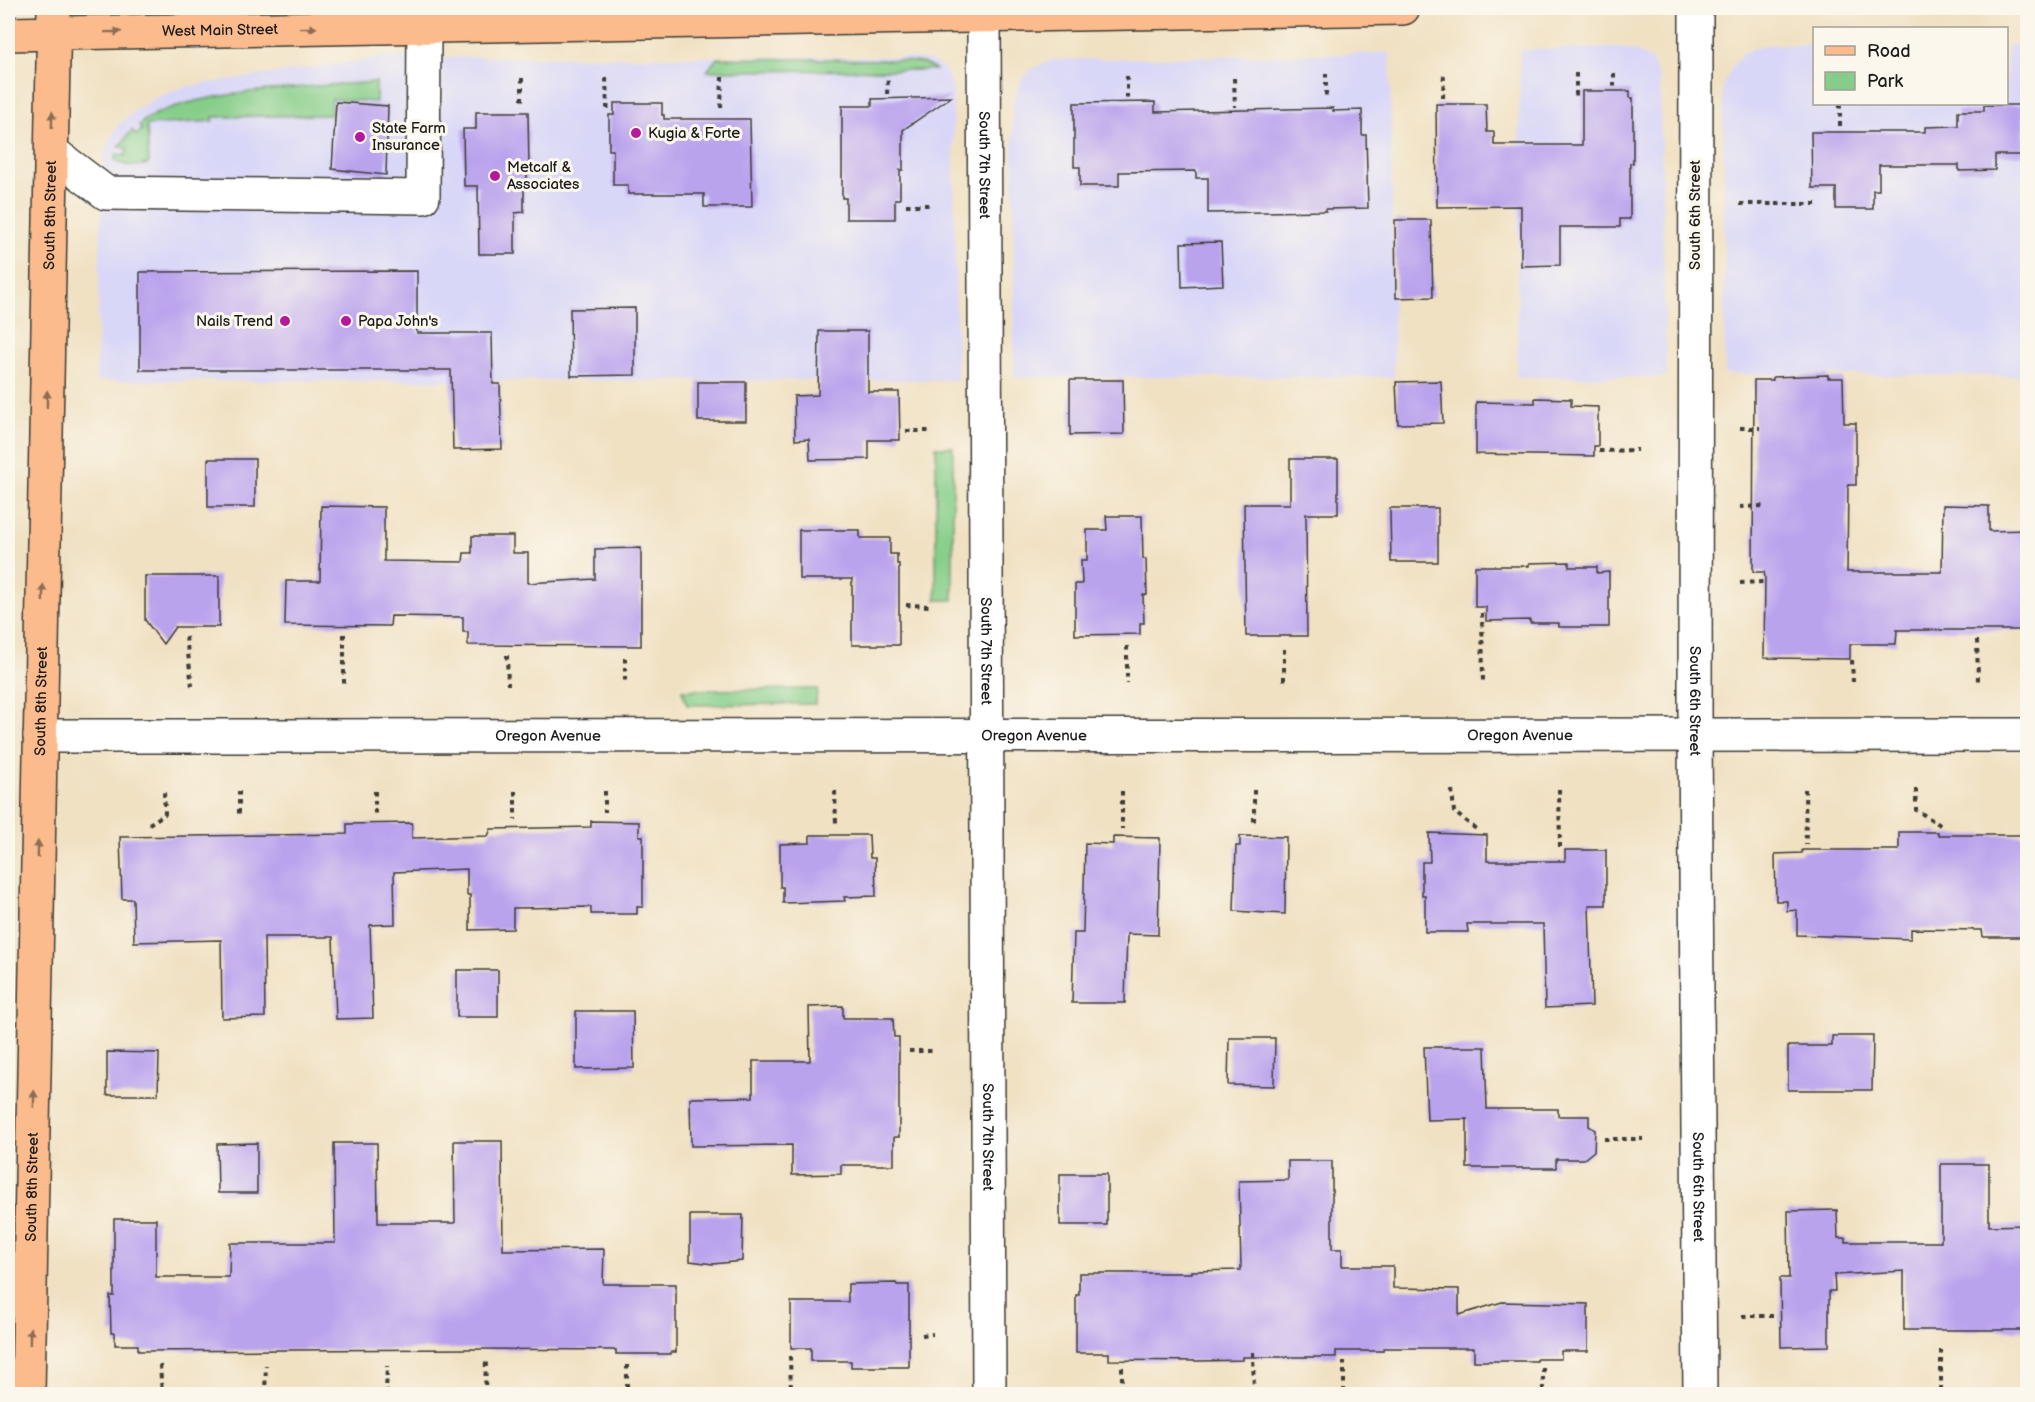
<svg xmlns="http://www.w3.org/2000/svg" width="2035" height="1402" font-family="'Balsamiq Sans',sans-serif">
  <style>
    .built { fill: #d9d7f7 }
    .green { fill: #85cd88; stroke: #507452; stroke-width: 1.5 }
    .building { fill: #b9a3ed }
    .lines { fill: none; stroke-linecap: round; stroke-linejoin: round }
    .minor-casing { stroke: #3c3a35; stroke-width: 36 }
    .major-casing { stroke: #3c3a35; stroke-width: 36 }
    .path { stroke: #3c3a35; stroke-width: 4; stroke-dasharray: 4.5 4.5; stroke-linecap: butt }
    .minor { stroke: #fff; stroke-width: 33 }
    .major { stroke: #fbbb8c; stroke-width: 33 }
    .oneway { fill: #8c6c54 }
    .poi-dot { fill: #b5179e; stroke: #fbf7ec; stroke-width: 2 }
    .labels { text-anchor: middle; stroke-width: 6; stroke-linejoin: round; paint-order: stroke }
    .street-label { font-size: 15px; fill: #1c1c1c; stroke: #fbf7ec }
    .poi-label { font-size: 15px; fill: #1c1c1c; stroke: #fbf7ec; text-anchor: start }
  </style>
  <rect width="100%" height="100%" fill="#fbf7ec"/>
  <filter id="ink" filterUnits="userSpaceOnUse"><feTurbulence type="fractalNoise" baseFrequency=".0167" numOctaves="2"/><feDisplacementMap in="SourceGraphic" scale="12" xChannelSelector="R" yChannelSelector="G"/><feConvolveMatrix kernelMatrix="1 2 1 2 8 2 1 2 1" color-interpolation-filters="sRGB"/></filter>
  <filter id="wash" filterUnits="userSpaceOnUse"><feTurbulence type="fractalNoise" baseFrequency=".008" numOctaves="4" result="noise"/><feDisplacementMap in="SourceGraphic" scale="24" xChannelSelector="R" yChannelSelector="G"/><feGaussianBlur stdDeviation="1.35" result="paint"/><feColorMatrix in="noise" values="0 0 0 0 0 0 0 0 0 0 0 0 0 0 0 0 0 1.4 0 .05"/><feComposite in="paint" operator="in"/></filter>
  <g filter="url(#wash)">
    <rect width="100%" height="100%" fill="#f0e1c3"/>
    <path class="built" d="M1763,45H1814V104H2006L2007,45H2027V376L1725,374L1723,86L1732,66L1743,53Z
      M1618,48L1638,52L1652,61L1660,81L1666,377H1517L1520,50Z
      M1390,53L1394,377H1014L1013,102L1021,81L1033,68L1052,60Z
      M387,57H910L931,61L945,69L953,89L957,380L96,381L103,158L109,140L120,123L139,108L159,96L187,86Z"/>
    <path class="green" d="M717,58L897,60L923,63L936,70L707,71Z
      M376,82V102L332,99L331,115L213,117V121L147,125L149,163C140,168 124,166 115,161L116,154L125,156L127,148L119,147L132,130L136,135L142,130L139,125C174,90 323,86 376,82Z
      M936,447H953V600H936Z
      M818,689L815,704L687,705L682,690Z"/>
    <g id="blocks">
      <path class="building" d="M1582,91H1630V98H1633V163H1630V219H1620V227H1560V265L1521,266V206L1437,207L1436,104H1486L1487,132H1494V145H1582Z
        M951,97L903,130V170H900V199H895V219H846V198H842V106H872V99Z
        M336,102L388,106L386,175L332,169Z
        M1155,102V112L1333,108V111L1362,110V135H1366L1368,208L1326,209V211L1208,213V178H1196V171L1119,172V186H1080V167H1074V103Z
        M614,103H662V115H664V119H750L752,207H704V194H628V185H613V150H609V115H614Z
        M1984,105H2023L2024,155H1995V170L1959,171V165H1879V190H1873V209H1836V188H1812L1811,132H1925V127L1958,126V111H1984Z
        M476,112H528L529,168H527V184H524V212L515,213V254H479L478,186H464L463,129H476Z
        M1395,220H1431L1433,297L1396,298Z
        M1221,242L1223,285L1182,287L1181,243Z
        M417,271V333H492L493,384H500L502,449L453,450L451,370H140V272Z
        M635,308V375L571,376L570,309Z
        M819,331H868V392H899L900,440H869V459L810,460L809,439L795,440L794,396L818,395Z
        M1828,375V378H1843L1844,423H1856V485H1848L1847,572H1942L1943,505L1989,506V531L2028,530V630H1897L1896,644H1850V659L1764,658L1765,577L1764,572H1753L1754,380H1773V377Z
        M1070,380H1123L1124,434L1070,435Z
        M1441,381L1443,423L1398,424L1396,382Z
        M698,382H746V421H698Z
        M1535,398L1571,399V406L1598,407V446H1594V456L1476,454V402L1535,403Z
        M208,459H255V507H208Z
        M1290,459H1338V514H1306L1307,636H1246L1244,504H1290Z
        M321,506L384,507V561L463,562L464,553H472V536H513V553H528V583L595,579V549L641,548V646L468,645V632H463V617L391,616L390,626L285,625L286,581H320Z
        M1390,508H1438V562H1391Z
        M1106,516H1142L1143,559H1146L1147,595H1143L1144,623H1140V634L1075,635V584H1082L1081,560H1087V530H1107Z
        M799,530H860V538H890V554H897V564H899V645H852V579H799Z
        M1569,562V567H1597V573L1609,572V627H1559V623H1530V620L1486,621V607H1475V566H1529V563Z
        M145,576H219V627H175L163,644L145,620Z
        M591,821L639,822V836H643V907H637V914H591V907L513,908V929L470,930V895H467V869L394,872L395,924L370,925L373,1018L336,1019L333,937H264L265,1017L222,1018L221,940L134,942L133,899H122L120,837L347,834V824L412,823V838L488,836L491,829L591,827Z
        M1899,832H1938V835H2028V937H1983L1982,930L1911,929V939L1797,935V910L1787,911V901H1776L1775,854L1802,853V850H1899Z
        M1429,833L1487,835V861H1565V850H1606V905H1589L1592,1006L1545,1008L1543,924H1467L1468,932H1425V895H1422V862H1430Z
        M810,835H869L870,858H875L876,896L844,897L845,901L783,903V887H780V844L810,843Z
        M1240,836L1286,837L1285,914L1234,911L1236,846H1240Z
        M1113,837L1160,838L1158,935L1127,934L1125,1003H1072L1074,933H1083L1085,843L1113,844Z
        M457,970H498V1017H457Z
        M843,1006V1018H893L894,1037H899V1137H894V1165H841V1174L792,1175V1145L691,1146L690,1098L753,1097V1061H810L809,1007Z
        M576,1011H633L634,1068L576,1069Z
        M1832,1036H1873L1872,1090H1788V1046H1832Z
        M1229,1038H1275L1274,1086L1228,1085Z
        M1424,1047H1485L1487,1109H1558V1116H1589V1126L1595,1130L1594,1151L1584,1159H1556V1168H1467V1119L1427,1120Z
        M107,1052L159,1053L158,1095H107Z
        M454,1141H502L503,1250L604,1249L603,1284H676V1352H671V1354H616V1350L470,1349L138,1351V1345H115V1333H111L110,1296H114V1219H156V1277H229L230,1243H335L334,1143H377L378,1223H455Z
        M257,1143V1193H218L217,1144Z
        M1288,1161H1332V1249H1342V1266H1393V1288L1459,1289V1315L1502,1302L1588,1304V1351H1561V1359H1537V1361H1474V1348H1383V1351H1336V1357H1243V1360L1200,1361L1109,1360V1353H1076V1295H1079V1273H1191V1271L1241,1270L1239,1181L1288,1180Z
        M1941,1164H1989V1226L2028,1225V1330H1904V1271L1834,1275L1835,1291H1829V1346L1781,1347L1780,1278H1789L1788,1211L1837,1210L1838,1238H1846V1242H1941Z
        M1060,1174H1107V1225H1060Z
        M690,1215H743L742,1261L713,1264L690,1261Z
        M896,1283L897,1285H909V1367H851V1361H811V1348H791V1302H848V1284Z"/>
    </g>
  </g>
  <g filter="url(#ink)">
    <use href="#blocks" fill-opacity="0" stroke="#3c3a35" stroke-width="1.5"/>
    <g class="lines">
      <g class="minor-casing">
        <g id="minor">
          <path id="s1" d="M1696,8L1695,736L1700,1394"/>
          <path id="s2" d="M984,15L989,1394"/>
          <path d="M52,152L106,193L423,197L424,26"/>
          <path id="s3" d="M40,736L2028,735"/>
        </g>
      </g>
      <g class="major-casing">
        <g id="major">
          <path id="s4" d="M8,34L1403,8"/>
          <path id="s5" d="M28,1394L54,8"/>
        </g>
      </g>
      <path class="path" d="M1326,73V99
        M1576,73V98
        M1614,73V89
        M1127,76V99
        M522,78V102
        M606,78L607,107H614
        M1234,78L1235,107
        M887,94L888,77
        M1443,98L1444,73
        M1840,104V126
        M721,108L722,77
        M1740,204H1816
        M906,205H929
        M1740,428H1760
        M906,431H931
        M1599,451L1638,450
        M1740,507L1765,506
        M1740,583L1763,582
        M906,605L931,606
        M1482,613L1483,683
        M344,634V686
        M186,637L192,686
        M1977,640L1978,681
        M1127,646V683
        M1284,649V683
        M507,655L508,685
        M625,658V684
        M1852,660L1853,682
        M1559,789L1560,847
        M1805,789L1806,844
        M1916,789V810L1942,826
        M1254,790V825
        M1452,790L1454,812L1476,829
        M239,791V814
        M375,791V815
        M515,791V820
        M605,791V812
        M835,791L836,824
        M1122,791V829
        M149,824L165,814L164,791
        M909,1051H932
        M1604,1139H1643
        M1742,1316H1773
        M922,1335L933,1334
        M1941,1350V1394
        M1253,1352L1254,1394
        M790,1356L791,1394
        M1344,1361V1394
        M160,1365L162,1394
        M627,1365V1394
        M1122,1367V1394
        M1543,1368V1394
        M265,1394L266,1365
        M386,1394L387,1366
        M485,1394L486,1359"/>
      <use href="#minor" class="minor"/>
      <use href="#major" class="major"/>
    </g>
    <defs><path id="oneway-solid" d="M-6-.8H1V-3.2L6.5 0L1 3.2V.8H-6Z" transform="scale(1.5)"/></defs>
    <g class="oneway">
      <use href="#oneway-solid" transform="translate(308 28) rotate(-1)"/>
      <use href="#oneway-solid" transform="translate(113 32) rotate(-1)"/>
      <use href="#oneway-solid" transform="translate(52 120) rotate(-89)"/>
      <use href="#oneway-solid" transform="translate(47 399) rotate(-89)"/>
      <use href="#oneway-solid" transform="translate(43 593) rotate(-89)"/>
      <use href="#oneway-solid" transform="translate(38 849) rotate(-89)"/>
      <use href="#oneway-solid" transform="translate(34 1099) rotate(-89)"/>
      <use href="#oneway-solid" transform="translate(30 1336) rotate(-89)"/>
    </g>
  </g>
  <g class="poi-dot">
    <circle cx="636" cy="133" r="6"/>
    <circle cx="360" cy="137" r="6"/>
    <circle cx="495" cy="176" r="6"/>
    <circle cx="285" cy="321" r="6"/>
    <circle cx="346" cy="321" r="6"/>
  </g>
  <g class="labels">
    <g class="street-label">
      <text dy="5" stroke="none"><textPath href="#s4" startOffset="212">West Main Street</textPath></text>
      <text dy="5" stroke="none"><textPath href="#s2" startOffset="150">South 7th Street</textPath></text>
      <text dy="5" stroke="none"><textPath href="#s5" startOffset="1179">South 8th Street</textPath></text>
      <text transform="translate(1695 215) rotate(-90)" y="5">South 6th Street</text>
      <text dy="5" stroke="none"><textPath href="#s2" startOffset="636">South 7th Street</textPath></text>
      <text dy="5" stroke="none"><textPath href="#s5" startOffset="693">South 8th Street</textPath></text>
      <text dy="5" stroke="none"><textPath href="#s1" startOffset="693">South 6th Street</textPath></text>
      <text dy="5" stroke="none"><textPath href="#s3" startOffset="508">Oregon Avenue</textPath></text>
      <text dy="5" stroke="none"><textPath href="#s3" startOffset="1480">Oregon Avenue</textPath></text>
      <text dy="5" stroke="none"><textPath href="#s3" startOffset="994">Oregon Avenue</textPath></text>
      <text dy="5" stroke="none"><textPath href="#s2" startOffset="1122">South 7th Street</textPath></text>
      <text dy="5" stroke="none"><textPath href="#s5" startOffset="207">South 8th Street</textPath></text>
      <text dy="5" stroke="none"><textPath href="#s1" startOffset="1179">South 6th Street</textPath></text>
    </g>
    <g class="poi-label">
      <text x="372" y="133">State Farm<tspan x="372" dy="17">Insurance</tspan></text>
      <text x="648" y="138">Kugia &amp; Forte</text>
      <text x="507" y="172">Metcalf &amp;<tspan x="507" dy="17">Associates</tspan></text>
      <text x="273" y="326" text-anchor="end">Nails Trend</text>
      <text x="358" y="326">Papa John's</text>
    </g>
  </g>
  <rect width="2035" height="1402" fill="none" stroke="#fbf7ec" stroke-width="30"/>
  <rect x="1813" y="27" width="195" height="78" fill="#fbf7ec" stroke="#a29f99" stroke-width="1.5"/>
  <rect x="1825" y="46" width="30" height="9" fill="#fbbb8c" stroke="#a29f99" stroke-width="1.5"/>
  <text x="1867" y="57" font-size="18" fill="#1c1c1c">Road</text>
  <rect x="1825" y="72" width="30" height="18" fill="#85cd88" stroke="#a29f99" stroke-width="1.5"/>
  <text x="1867" y="87" font-size="18" fill="#1c1c1c">Park</text>
</svg>
